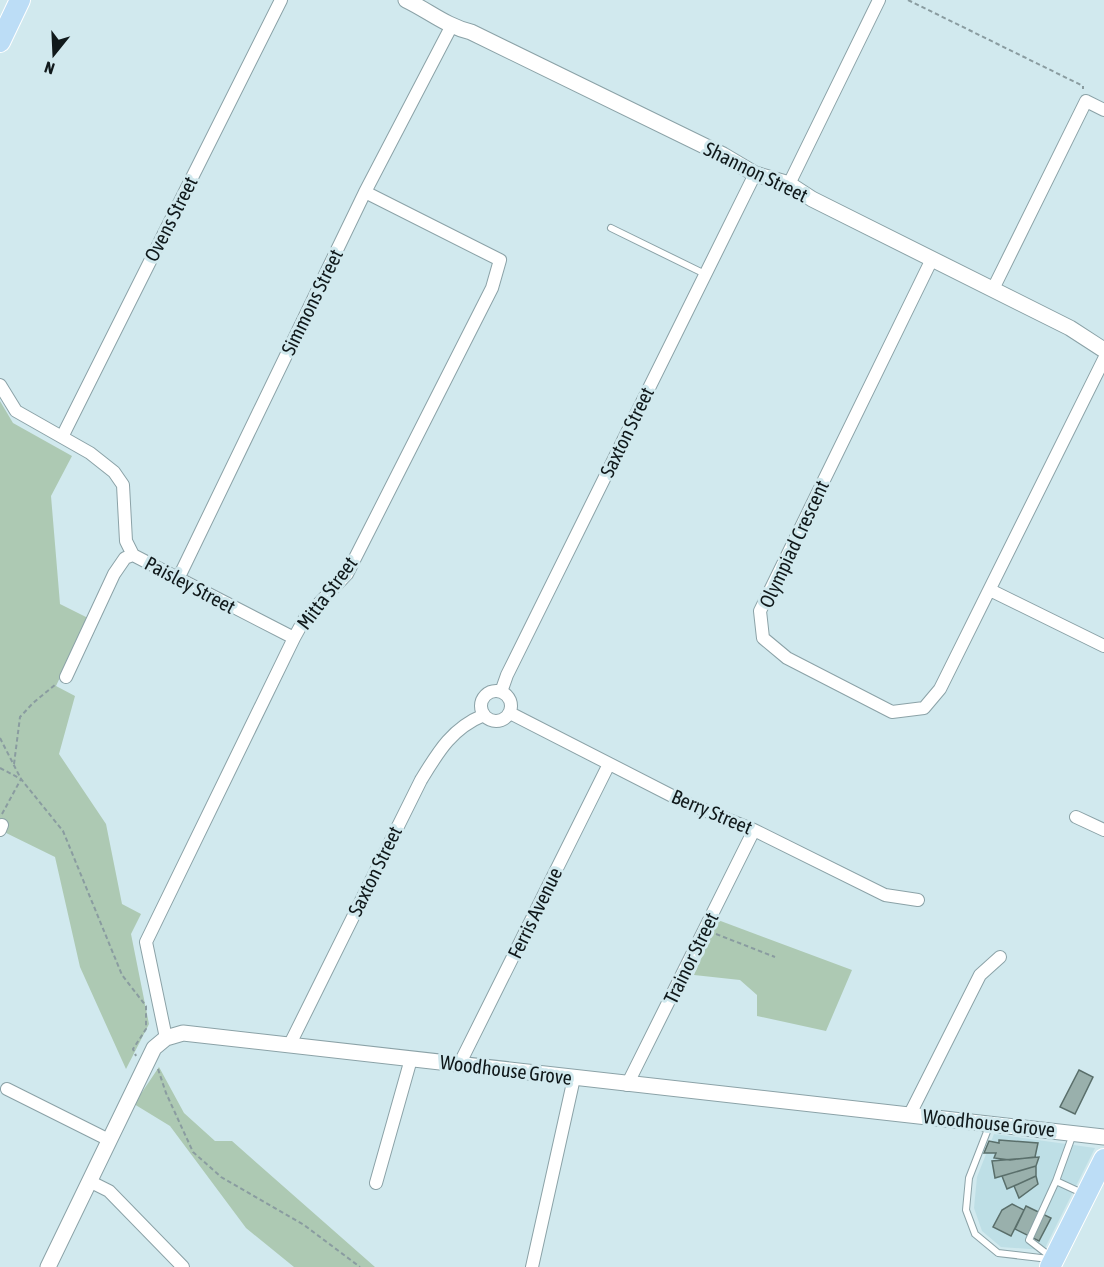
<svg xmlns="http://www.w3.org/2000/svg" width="1104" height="1267" font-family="'Asap Condensed',sans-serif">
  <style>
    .built { fill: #bedfe6 }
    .green { fill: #adc9b3 }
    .building { fill: #99b0ac; stroke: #5a6f6b; stroke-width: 1.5 }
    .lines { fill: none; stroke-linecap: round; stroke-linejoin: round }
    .service-casing { stroke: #8ba2a7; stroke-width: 8 }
    .minor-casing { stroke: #8ba2a7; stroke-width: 14 }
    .tertiary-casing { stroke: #8ba2a7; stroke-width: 17 }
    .primary-casing { stroke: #fff; stroke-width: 22 }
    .path { stroke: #8a9ca0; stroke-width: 2; stroke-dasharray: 4.5 3; stroke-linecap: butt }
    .service { stroke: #fff; stroke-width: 6 }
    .minor { stroke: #fff; stroke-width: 12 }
    .tertiary { stroke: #fff; stroke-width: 15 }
    .primary { stroke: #bcddf6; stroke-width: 20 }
    .labels { text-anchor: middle; stroke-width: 6; stroke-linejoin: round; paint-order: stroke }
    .street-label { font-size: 20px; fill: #10191b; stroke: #d1e9ee }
  </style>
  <rect width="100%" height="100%" fill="#d1e9ee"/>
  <path class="built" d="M994,1134L1095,1148L1044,1250L1001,1247L982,1231L974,1208L977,1177Z"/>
  <path class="green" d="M0,401L13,423L72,456L51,496L60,604L88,618L56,686L75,696L59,754L106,824L122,904L141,914L131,934L149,1024L126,1069L80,967L55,857L0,830Z
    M718,920L852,970L826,1031L757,1016V995L740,980L694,975Z
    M159,1067L184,1113L215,1141H232L375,1267H294L246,1228L170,1126L134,1104Z"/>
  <path class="building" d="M1079,1070L1093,1077L1075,1114L1060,1107Z
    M999,1140L1038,1143L1035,1157L1010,1160L994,1158L996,1153H984L989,1141L999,1143Z
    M1039,1157L1036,1166L995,1178L992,1161Z
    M1036,1166V1176L1007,1189L1002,1176Z
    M1036,1176L1038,1184L1019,1198L1014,1186Z
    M1012,1204L1024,1210L1011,1236L993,1227L1002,1210Z
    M1026,1206L1051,1218L1039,1241L1015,1229Z"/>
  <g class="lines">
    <g class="service-casing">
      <path id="service" d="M611,228L705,274
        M990,1124L969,1178L966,1210L975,1234L998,1253L1049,1259
        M1073,1134L1056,1181L1082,1193
        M1051,1257L1029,1240L1056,1181"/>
    </g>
    <g class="minor-casing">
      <path id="minor" d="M789,184L879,0
        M932,259L760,611L763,638L787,658L892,712L924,708L940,689L1104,359
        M993,289L1086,101L1104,110
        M0,385L16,411L90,453L114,472L123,485L126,541L133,555L294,638
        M62,437L281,0
        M178,579L365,192L451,27
        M990,590L1104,646
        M66,677L114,574L125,558L133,555
        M481 706a15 15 0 1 1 30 0a15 15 0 1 1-30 0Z
        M501,692L507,675L755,174
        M510,713L684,802L754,830L885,895L918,900
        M1076,817L1104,830
        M0,830L2,825
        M166,1038L146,942L294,638L305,618L347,574L492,288L500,260L365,192
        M289,1046L421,780C438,752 452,728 484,715
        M460,1063L609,764
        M627,1085L754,830
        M7,1089L109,1140
        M910,1114L980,975L1000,957
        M89,1181L109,1191L183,1267
        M376,1183L411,1059
        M532,1267L574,1078"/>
    </g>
    <g class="tertiary-casing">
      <path id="tertiary" d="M406,0C429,11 446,26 471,32L723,155L755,174L789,184L812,199L1070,328L1104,350
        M48,1267L154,1048L166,1038L183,1033L1104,1137"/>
    </g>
    <g class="primary-casing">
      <path id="primary" d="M0,42L20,0
        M1050,1267L1104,1159"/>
    </g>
    <path class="path" d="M908,0L1083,86V89
      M0,738L21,779L63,831L122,975L146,1006V1029L133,1049L136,1056
      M14,764L20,717L33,703L56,684
      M0,768L21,779
      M2,814L21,779
      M716,934L775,957
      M158,1069L166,1093L193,1152L221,1177L304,1225L360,1267"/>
    <use href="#service" class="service"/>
    <use href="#minor" class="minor"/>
    <use href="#tertiary" class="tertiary"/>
    <use href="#primary" class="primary"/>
  </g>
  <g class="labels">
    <g class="street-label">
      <text transform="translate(756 172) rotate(26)" y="7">Shannon Street</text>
      <text transform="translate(171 219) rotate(-63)" y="7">Ovens Street</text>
      <text transform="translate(312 302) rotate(-64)" y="7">Simmons Street</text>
      <text transform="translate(627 432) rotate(-64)" y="7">Saxton Street</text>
      <text transform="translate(794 544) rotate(-65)" y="7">Olympiad Crescent</text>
      <text transform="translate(190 585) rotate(28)" y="7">Paisley Street</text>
      <text transform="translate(327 593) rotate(-53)" y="7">Mitta Street</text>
      <text transform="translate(712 812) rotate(23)" y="7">Berry Street</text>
      <text transform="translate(375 871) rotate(-64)" y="7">Saxton Street</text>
      <text transform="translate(535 913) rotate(-64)" y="7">Ferris Avenue</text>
      <text transform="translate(691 958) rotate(-64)" y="7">Trainor Street</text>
      <text transform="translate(506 1070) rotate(7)" y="7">Woodhouse Grove</text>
      <text transform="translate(989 1123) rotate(6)" y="7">Woodhouse Grove</text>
    </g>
  </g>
  <g transform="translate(54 54) rotate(198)" stroke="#d1e9ee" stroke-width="4.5" paint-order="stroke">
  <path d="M0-4.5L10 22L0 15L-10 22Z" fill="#10191b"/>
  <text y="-9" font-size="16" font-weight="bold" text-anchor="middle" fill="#10191b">N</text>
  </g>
</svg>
